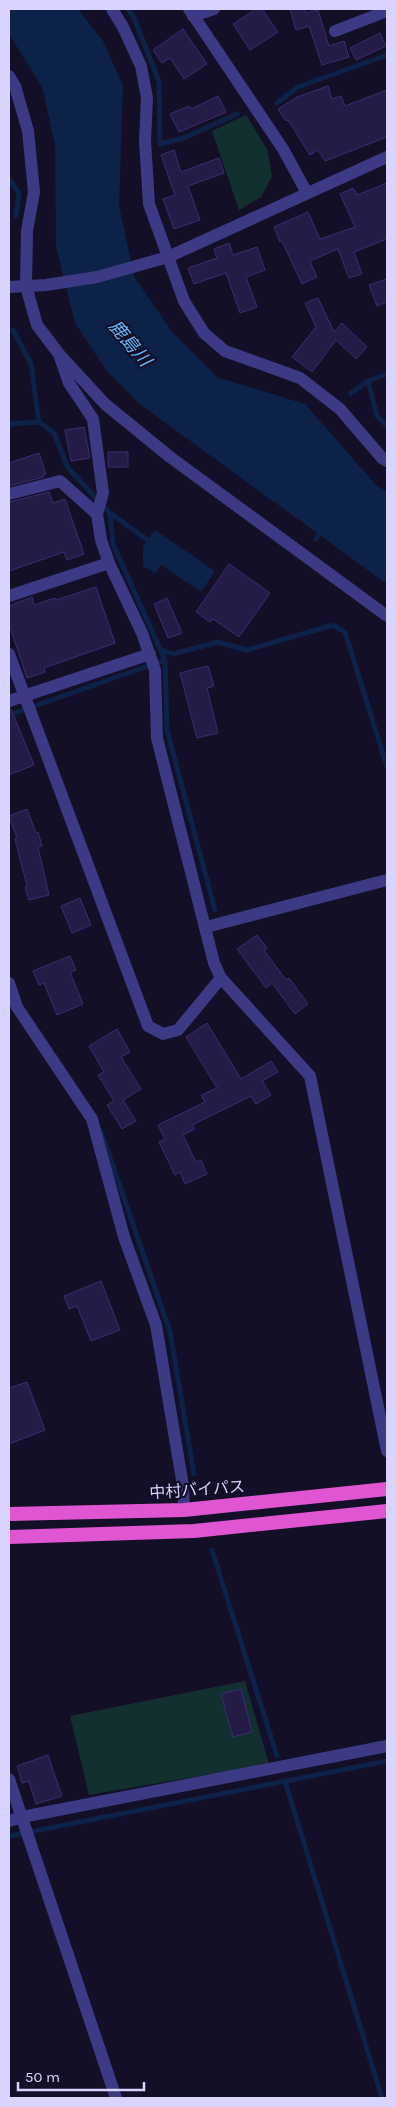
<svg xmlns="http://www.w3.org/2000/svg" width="396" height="2107" font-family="Karla,'Noto Sans JP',sans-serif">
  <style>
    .green { fill: #12302f }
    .water { fill: #0c2248 }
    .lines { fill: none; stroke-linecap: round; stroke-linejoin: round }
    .stream { stroke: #0c2248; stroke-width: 5 }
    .building { fill: #241b47; stroke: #3b2d73 }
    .minor { stroke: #3d3a85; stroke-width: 12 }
    .tertiary { stroke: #3d3a85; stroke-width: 12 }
    .trunk { stroke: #e055d1; stroke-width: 14 }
    .labels { text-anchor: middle; stroke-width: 4.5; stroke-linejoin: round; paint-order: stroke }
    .street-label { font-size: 16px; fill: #d9d4ff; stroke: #130f26 }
    .water-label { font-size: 18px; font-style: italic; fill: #62b6ff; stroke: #130f26 }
  </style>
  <rect width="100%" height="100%" fill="#130f26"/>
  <path class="green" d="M246,115L267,149L272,176L261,197L239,210L212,131Z
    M245,1681L269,1764L89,1795L70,1716Z"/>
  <path class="water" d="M9,9H78L103,41L123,86L119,205L134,276L172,332L217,377L305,404L378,487L387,491V584L141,405L106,370L75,323L56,247L55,145L42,87L9,34Z
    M155,530L215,571L201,592L161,565L155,573L143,566V546Z"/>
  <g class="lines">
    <path class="stream" d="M128,9L134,18L159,81L160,144L184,138L237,114
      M277,103L298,87L387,55
      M9,179L19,193L16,216
      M13,330L31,364L39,422
      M368,381L377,416L387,426
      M351,393L368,381L387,374
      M9,424L39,422L54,433L68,468L110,513L152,543
      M110,513L113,544L165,660L167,730L215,910
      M316,539L322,529
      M161,650L173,654L218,642L247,650L333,625L345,632L387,767
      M9,715L165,660
      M101,1131L170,1332L194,1474
      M212,1550L277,1756
      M285,1781L382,2098
      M9,1836L387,1761"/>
  </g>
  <path class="building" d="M256,9H262L278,32L250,50L233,24Z
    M290,9H305L306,13L318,10L329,46L344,41L349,57L322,65L309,26L296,30Z
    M183,29L207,64L184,79L170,58L162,63L153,50Z
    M380,33L386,46L356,60L350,48Z
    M328,86L332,99L341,96L345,106L387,90V137L325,161L318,150L310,155L288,120L286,121L278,109L297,97Z
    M218,96L226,112L179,132L170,114L189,106L191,109Z
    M174,150L181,172L219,158L224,173L188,186L200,220L174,229L163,199L175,195L161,155Z
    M387,183V239L354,252L362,274L349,278L338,249L310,261L317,277L302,284L282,241L280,242L274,227L308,212L320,239L355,227L340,194L353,188L357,195Z
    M229,243L233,255L257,247L265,270L246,277L257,307L240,313L226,273L194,284L188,268L217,258L214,249Z
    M387,279V302L377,306L369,285Z
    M318,298L334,332L342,323L367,347L356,359L336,340L312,372L292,357L316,327L305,303Z
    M84,427L90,458L71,461L65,430Z
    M108,452H128V467H108Z
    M39,453L46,474L43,475L44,477L9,486V463Z
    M49,492L53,503L65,499L84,554L67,560L64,552L9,571V502Z
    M229,564L270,593L239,637L213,619L210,622L196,612Z
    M96,587L115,643L44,668L45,672L27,678L9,624V606L32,597L34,605L55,598L56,600Z
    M167,598L182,633L168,638L154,604Z
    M208,666L214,686L207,688L218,733L197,738L180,673Z
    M9,709H11L34,765L9,775Z
    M27,809L36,833L38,832L42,846L38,847L49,895L29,900L25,887L27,886L15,839L17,838L9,816Z
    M80,898L91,925L72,933L61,906Z
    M257,935L267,948L264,950L286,980L289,978L308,1004L295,1014L272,983L266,988L237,949Z
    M70,956L76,970L70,972L83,1004L57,1015L44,983L39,985L33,971Z
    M207,1023L241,1079L271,1061L278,1072L262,1081L271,1095L256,1104L251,1096L192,1125L195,1129L183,1135L196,1162L201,1160L207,1174L185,1184L180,1172L175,1175L159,1142L165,1139L158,1125L205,1102L201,1095L217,1088L186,1037Z
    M117,1029L130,1052L121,1057L141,1089L123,1100L136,1121L122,1129L107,1105L114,1101L98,1075L104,1072L89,1046Z
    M101,1281L120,1330L91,1341L77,1306L69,1309L64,1296Z
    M27,1382L45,1430L9,1444V1388Z
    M241,1689L252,1732L233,1737L221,1694Z
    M48,1755L62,1796L36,1804L29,1781L22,1783L17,1766Z"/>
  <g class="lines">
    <path class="minor" d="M112,9L123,27L141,66L147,98L145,141L149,204L184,301L204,333L225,351L300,378L340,409L382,458L387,461
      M193,16L214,9
      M335,31L387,11
      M9,76L15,86L28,131L34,192L27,231L26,286L37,325L59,354L105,404L170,457L387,616
      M59,354L69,383L93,419L103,493L97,514L101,540L109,563L142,633L155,670L157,738L214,963L221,978L310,1076L387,1451
      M9,494L60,481L97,514
      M9,596L109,563
      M9,654L148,1026L163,1034L178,1030L221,978
      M9,701L150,654
      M206,927L387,880
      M9,983L17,1007L92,1119L124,1237L156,1325L183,1486L184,1510
      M9,1779L116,2098
      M9,1821L22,1817L387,1746"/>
    <path class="tertiary" d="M189,9L283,149L307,193
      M9,287L46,285L97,277L168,257L387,157"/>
    <path class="trunk" d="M9,1514L184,1510L387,1489
      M9,1537L194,1531L387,1511"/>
  </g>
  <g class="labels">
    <g class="street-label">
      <text transform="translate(197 1489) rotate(-4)" y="6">中村バイパス</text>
    </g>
    <g class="water-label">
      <text transform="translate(130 343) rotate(50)" y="6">鹿島川</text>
    </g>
  </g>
  <rect width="396" height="2107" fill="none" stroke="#d9d4ff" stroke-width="20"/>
  <path d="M18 2082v8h126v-8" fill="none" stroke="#d9d4ff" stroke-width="2.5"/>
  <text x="25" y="2082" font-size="15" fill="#d9d4ff" stroke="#130f26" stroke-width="4" paint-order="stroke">50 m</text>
</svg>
